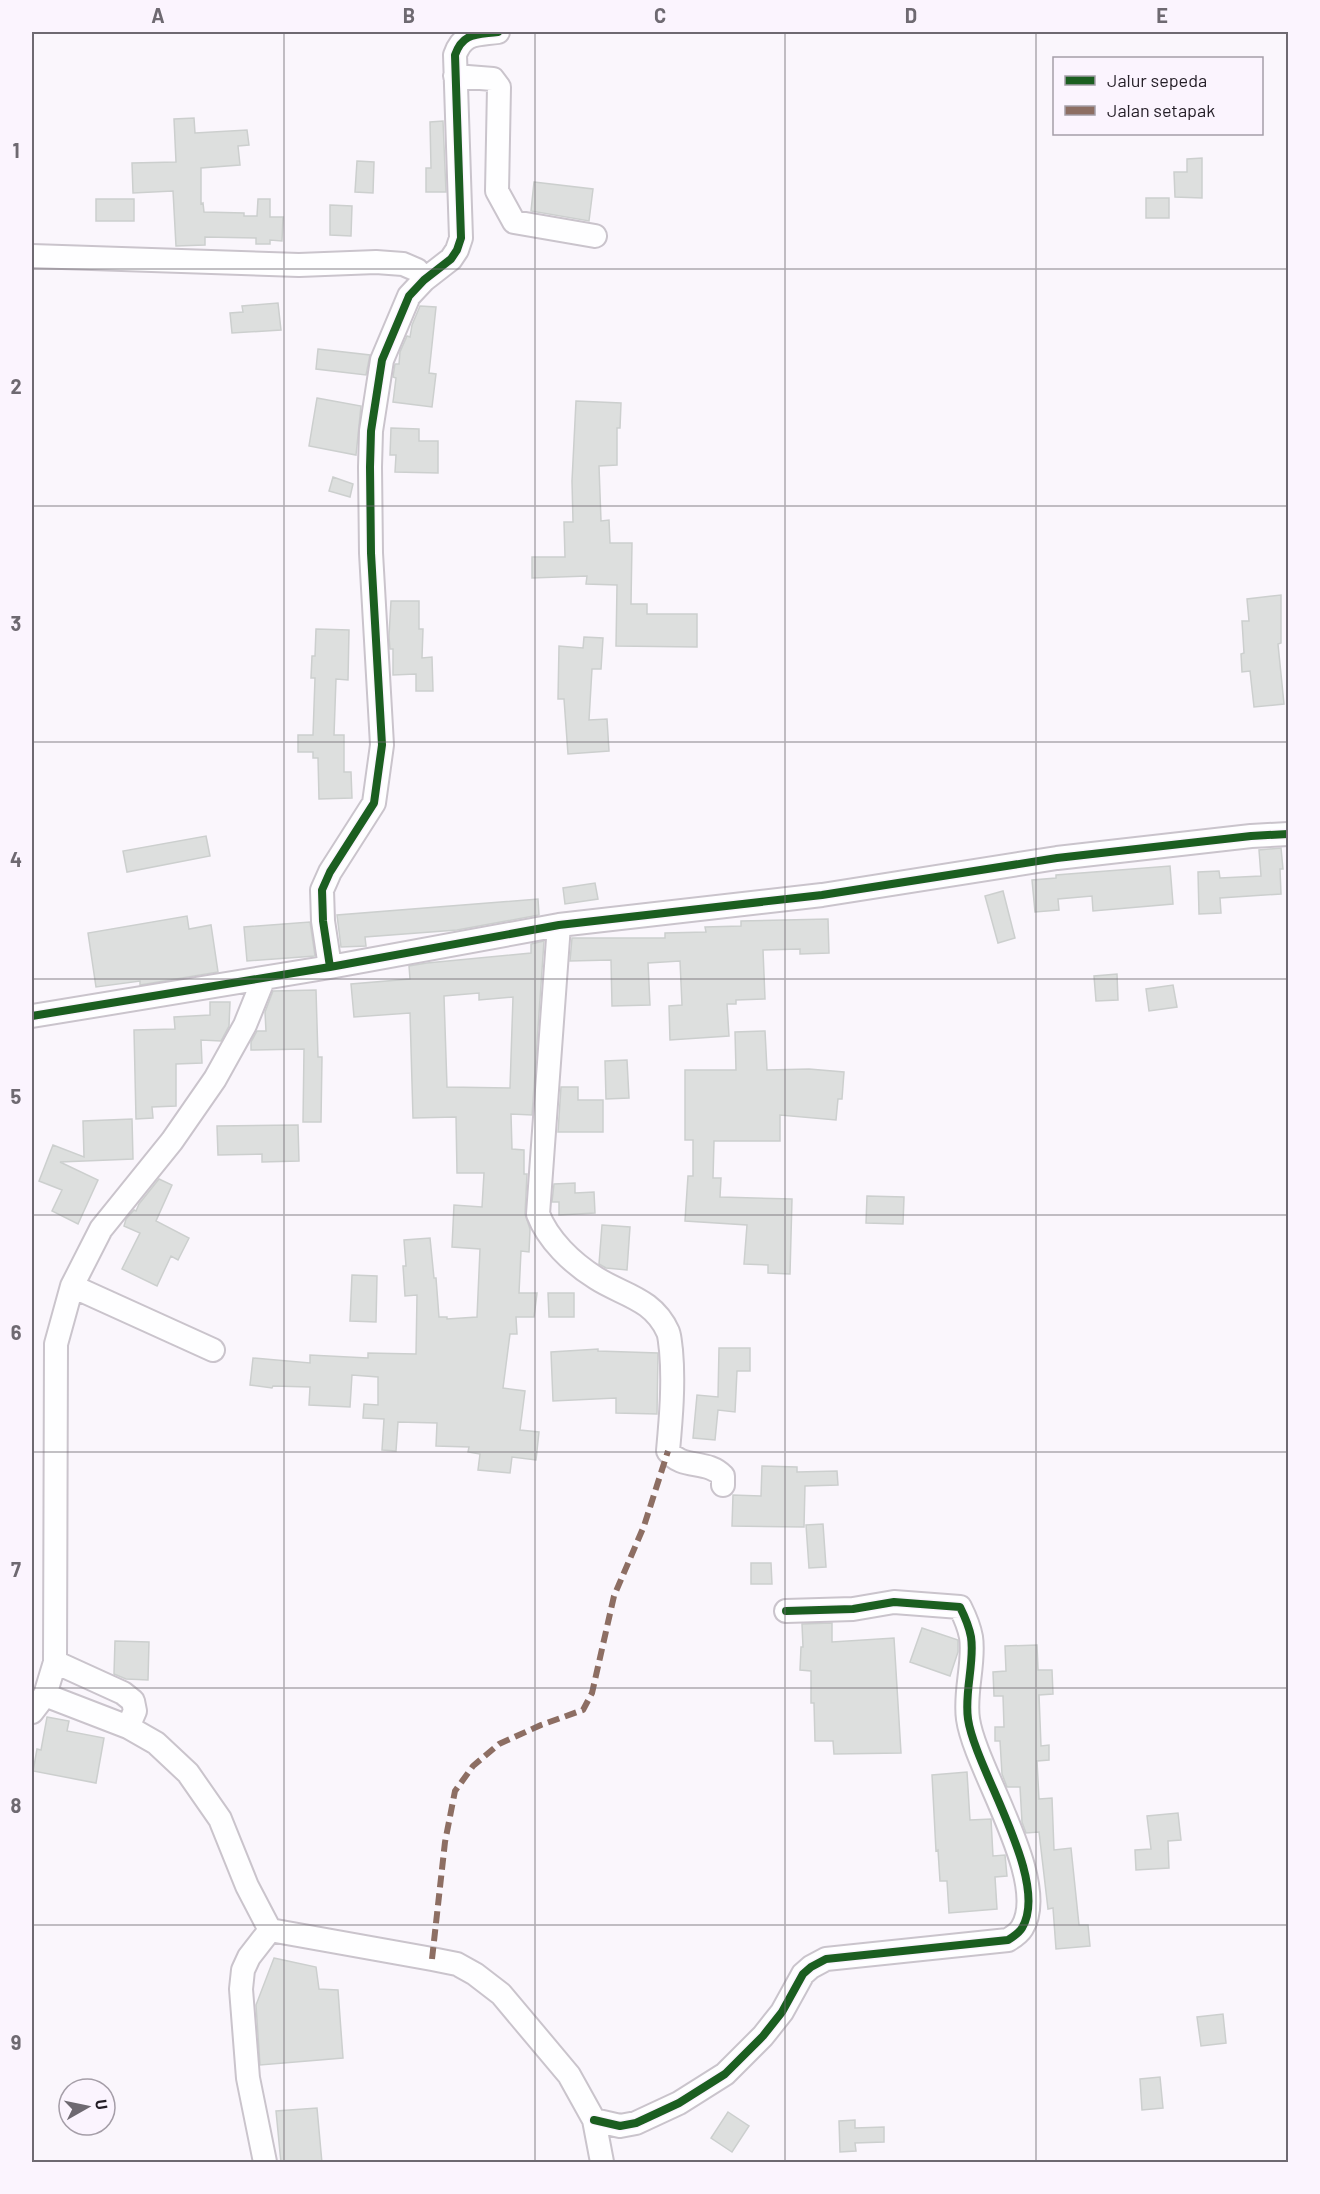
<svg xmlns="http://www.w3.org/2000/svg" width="1320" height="2194" font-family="Barlow,sans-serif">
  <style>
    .building { fill: #dddfde; stroke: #cccfce; stroke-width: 1.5; fill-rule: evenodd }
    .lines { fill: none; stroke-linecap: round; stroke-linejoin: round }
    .minor-casing { stroke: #cac4cc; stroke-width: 26 }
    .minor { stroke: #fefeff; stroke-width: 22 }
    .quiet { stroke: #8d6e63; stroke-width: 6; stroke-dasharray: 12 6; stroke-linecap: butt }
    .cycleway-casing { stroke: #fbf4fe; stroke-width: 11 }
    .cycleway { stroke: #1b5e20; stroke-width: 8 }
    .grid { fill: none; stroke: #6e6971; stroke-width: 1.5; stroke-opacity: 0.55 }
    .neatline { fill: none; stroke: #6e6971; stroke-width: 2 }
    .grid-label { font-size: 20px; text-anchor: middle; font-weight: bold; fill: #6e6971 }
  </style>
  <rect width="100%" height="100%" fill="#faf6fc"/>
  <path class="building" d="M194,118L195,133L247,130L249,145L238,146L240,165L201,168V204L203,203L204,212L244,213V216H257L258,199H270V217H283L282,241L270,240V244H256V238L205,237V245L176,246L173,191L133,193L132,163L176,162L174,119Z
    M443,121L446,192H426V168H431L430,122Z
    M1202,158V198L1175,197L1174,172H1187V159Z
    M357,161L374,162L373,193L355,192Z
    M534,182L593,189L589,221L531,211Z
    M1146,198H1169V218H1146Z
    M96,199H134V221H96Z
    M330,205L352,206L351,236L330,235Z
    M278,303L281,330L232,333L230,313L243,312L242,306Z
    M420,306L436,307L429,373L436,374L432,407L393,402L396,378L393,377L395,364H399L400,352L407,336L410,337L412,325Z
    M318,349L370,355L366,375L316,369Z
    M317,398L361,406L356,455L309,446Z
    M576,401L621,403L620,428H617V465L599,466L601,521L609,520L610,543H632L631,604H647V614H697V647L616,646L617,585L586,584L587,576L532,578V557H565L564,522H573L572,481Z
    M391,428L419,429V441H438V473L395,472L396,455H390Z
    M333,477L353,484L350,497L329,491Z
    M1281,595V643L1278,644L1284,704L1254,707L1250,671L1242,672L1241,654L1244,653L1242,621H1249L1247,599Z
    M391,601H419V629H423L422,658L432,657L433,691H416V674L393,675V649H390L389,636Z
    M316,629L349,630L348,680L336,679L334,735H344V772H351L352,798L319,799L318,758H313V752H298V735H313L315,678H311L312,656H315Z
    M584,637L603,638L601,669H592L589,720L607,719L609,751L568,754L564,699H558L559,646L583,648Z
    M206,836L210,856L127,872L123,851Z
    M1281,848L1283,869H1280L1281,894L1220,898L1221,913L1199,914L1198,872L1219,871L1220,878L1261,876L1259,850Z
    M1170,866L1173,904L1093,911L1092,896L1058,899L1059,910L1035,912L1032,880L1056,878V875Z
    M595,883L598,899L565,904L563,888Z
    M1003,891L1015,938L998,943L985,896Z
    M538,899L539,915L457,930L365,937L366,946L341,947L337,915Z
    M187,916L189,929L211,925L218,972L140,985V981L96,987L88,933Z
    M828,919L829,953L800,954V949L763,950L765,999L736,1000V1004H727L729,1036L670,1040L669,1006L682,1005L680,961L648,963L650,1005L612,1006L611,960L570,961L572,938H665V933L706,932L705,927L741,926V921Z
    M310,922L315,956L247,961L244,927Z
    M544,941L532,1115L511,1114L512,1149L524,1150V1174H527L525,1214L530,1229L529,1252L521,1251L519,1293H537L534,1317H516L517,1334H510L503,1388L525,1391L520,1430L539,1432L536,1460L512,1457L510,1473L478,1470L480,1454L468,1452L469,1447L436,1446L437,1423L398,1422L396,1451L382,1450L384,1419L363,1418L364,1404L378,1405V1377L352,1375L350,1407L309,1405L310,1387L273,1386L272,1388L250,1385L253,1358L310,1363V1355L368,1358V1353L416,1354L417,1295L405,1296L403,1266H406L404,1240L430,1238L434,1278H436L439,1317H447V1319L477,1317L480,1249L452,1247L454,1205L482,1207L484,1173H457L456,1117L413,1118L410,1013L354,1017L351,984L410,979L409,966L427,963L531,953V944ZM479,993V1000L513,997L510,1088L447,1087L444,996Z
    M1117,974L1118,1000L1096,1001L1094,976Z
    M1173,985L1177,1007L1149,1011L1146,989Z
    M316,990L318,1057H322L321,1122H303L304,1049L251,1050V1042L257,1031H266L265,1012L273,991Z
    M210,1002H230L229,1026L221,1041L201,1040L202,1063L176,1064V1106L152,1107L153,1118L136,1119L134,1030L175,1029L174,1017L210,1015Z
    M765,1031L767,1070L809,1069L844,1072L842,1099H838L836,1120L780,1115V1141H714L713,1178H721L720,1197L792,1199L790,1274L768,1273V1265L744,1264L747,1225L685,1221L688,1176H693V1140H685V1070H736L735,1032Z
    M627,1060L629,1098L606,1099L605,1061Z
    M561,1087H578V1100H603V1132H558Z
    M132,1119L133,1159L60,1162L98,1180L78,1224L52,1211L62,1190L39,1181L53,1145L84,1157L83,1121Z
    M298,1125L299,1161L262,1162V1154L218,1155L217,1126Z
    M159,1179L172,1185L156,1221L189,1238L178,1260L171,1256L157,1286L122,1269L140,1233L124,1226L126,1219L134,1210L136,1211L139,1204Z
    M575,1183V1193L594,1192L595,1213L559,1215V1202H552L554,1184Z
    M867,1196L904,1197L903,1224L866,1223Z
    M602,1225L630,1227L627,1270L606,1268L599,1264Z
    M352,1275L377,1276L376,1322L350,1321Z
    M548,1293H574V1317H549Z
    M719,1348H750V1371H737L735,1412L718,1410L715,1440L693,1438L697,1395L718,1397Z
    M598,1349V1351L658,1353L657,1414L616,1413V1398L553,1401L551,1352Z
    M762,1466L797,1467V1472L837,1471L838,1485L805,1486L804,1527L732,1526L733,1495L761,1496Z
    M823,1524L826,1567L809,1568L806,1525Z
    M751,1563H771L772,1584H751Z
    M832,1623V1642L894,1638L901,1753L834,1754L833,1741H815L814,1703H811V1671L800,1670L801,1647H803L802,1624Z
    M922,1628L958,1640V1652L950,1676L910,1662Z
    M115,1641L149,1642L148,1680L126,1679L114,1674Z
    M1037,1645L1038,1670H1052L1053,1694L1039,1695L1041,1746L1049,1745V1760L1037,1761L1039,1799L1052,1798L1054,1850L1071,1848L1079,1925H1088L1090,1946L1056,1949L1053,1908L1048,1909L1039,1832L1026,1833L1022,1822L1020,1787H1007L1002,1774L1000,1741H995V1727H1004L1003,1696H994L993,1672L1006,1671L1005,1646Z
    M47,1717L69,1721L67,1731L104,1738L96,1783L33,1771L37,1749L41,1750Z
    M967,1772L970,1820L991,1819L993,1856L1005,1855L1007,1876L995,1877L997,1909L949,1913L947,1881H940L938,1850L936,1851L932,1775Z
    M1178,1813L1181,1840L1168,1841L1169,1868L1136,1870L1135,1850L1151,1849L1147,1816Z
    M274,1958L316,1967L319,1989L338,1990L343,2058L260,2065L256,2005Z
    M1223,2014L1226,2043L1201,2046L1197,2017Z
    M1160,2077L1163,2108L1142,2110L1140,2079Z
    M317,2108L322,2163H281L276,2111Z
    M728,2112L749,2126L732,2152L711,2138Z
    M855,2120V2128L884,2127V2142L855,2143L856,2151L840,2152L839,2121Z"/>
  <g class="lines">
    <g class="minor-casing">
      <path id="minor" d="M455,76L493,79L499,87L497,191L514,222L595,236
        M32,256L299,265L376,262L403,264L417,270L424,280
        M559,925L538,1214C548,1240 572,1263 596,1278C622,1295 653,1298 668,1332C670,1337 670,1344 671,1350C674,1383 671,1418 668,1451C682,1470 707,1459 723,1476V1485
        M330,967L323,921L322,890L330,872L374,803L382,745L371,553L370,467L371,431L382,360L409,296L424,280L451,259L457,250L461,238L455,55C463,32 477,35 498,32
        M32,1016L330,967L559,925L822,895L1057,858L1251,836L1288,834
        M72,1286L213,1350
        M55,1662L123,1693L133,1701L135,1711L128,1727
        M45,1695L128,1727L156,1743L188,1773L220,1819L247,1886L270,1930L432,1959L457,1964L475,1974L501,1994L569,2075L594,2120L602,2162
        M32,1712L45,1695L55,1662L56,1344L72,1286L101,1229L172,1141L215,1079L245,1025L264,978
        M594,2120L620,2126L636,2123L679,2103L725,2074L763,2036L782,2012L803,1974L811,1967L826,1959L1008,1940C1013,1937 1019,1933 1022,1928C1051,1881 975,1769 968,1719C964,1692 975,1662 971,1637C969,1626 965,1617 960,1607L894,1602L853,1609L786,1611
        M265,2162L248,2078L241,1989L243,1970L249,1957L270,1930"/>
    </g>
    <use href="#minor" class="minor"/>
    <path class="quiet" d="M432,1959L445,1842L455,1791L473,1766L499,1744L541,1725L583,1710L592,1693L614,1596L644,1526L668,1451"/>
    <g class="cycleway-casing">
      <path id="cycleway" d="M330,967L323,921L322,890L330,872L374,803L382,745L371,553L370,467L371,431L382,360L409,296L424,280L451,259L457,250L461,238L455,55C463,32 477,35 498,32
        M32,1016L330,967L559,925L822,895L1057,858L1251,836L1288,834
        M594,2120L620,2126L636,2123L679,2103L725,2074L763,2036L782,2012L803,1974L811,1967L826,1959L1008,1940C1013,1937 1019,1933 1022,1928C1051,1881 975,1769 968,1719C964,1692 975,1662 971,1637C969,1626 965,1617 960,1607L894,1602L853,1609L786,1611"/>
    </g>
    <use href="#cycleway" class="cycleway"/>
  </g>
  <path class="grid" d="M284,32V2162M535,32V2162M785,32V2162M1036,32V2162M32,269H1288M32,506H1288M32,742H1288M32,979H1288M32,1215H1288M32,1452H1288M32,1688H1288M32,1925H1288"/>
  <rect width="1320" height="2194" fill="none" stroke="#fbf4fe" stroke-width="66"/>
  <rect x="1053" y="57" width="210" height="78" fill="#fbf4fe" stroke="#a59ea8" stroke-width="1.5"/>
  <rect x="1065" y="76" width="30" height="9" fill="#1b5e20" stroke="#a59ea8" stroke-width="1.5"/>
  <text x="1107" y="87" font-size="18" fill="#231d26">Jalur sepeda</text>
  <rect x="1065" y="106" width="30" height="9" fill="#8d6e63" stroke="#a59ea8" stroke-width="1.5"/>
  <text x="1107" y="117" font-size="18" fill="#231d26">Jalan setapak</text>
  <g transform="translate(87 2107) rotate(81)"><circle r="28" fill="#fbf4fe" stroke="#a59ea8" stroke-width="1.5"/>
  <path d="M0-4.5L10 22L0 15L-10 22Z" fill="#6e6971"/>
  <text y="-9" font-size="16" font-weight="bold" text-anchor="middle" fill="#231d26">U</text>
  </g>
  <rect x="33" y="33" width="1254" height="2128" class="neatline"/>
  <g class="grid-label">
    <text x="158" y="23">A</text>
    <text x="409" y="23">B</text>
    <text x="660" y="23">C</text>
    <text x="911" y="23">D</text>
    <text x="1162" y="23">E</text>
    <text x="16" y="158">1</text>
    <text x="16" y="394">2</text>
    <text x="16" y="631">3</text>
    <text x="16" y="867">4</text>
    <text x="16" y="1104">5</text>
    <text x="16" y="1340">6</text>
    <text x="16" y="1577">7</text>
    <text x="16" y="1813">8</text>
    <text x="16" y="2050">9</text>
  </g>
</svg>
